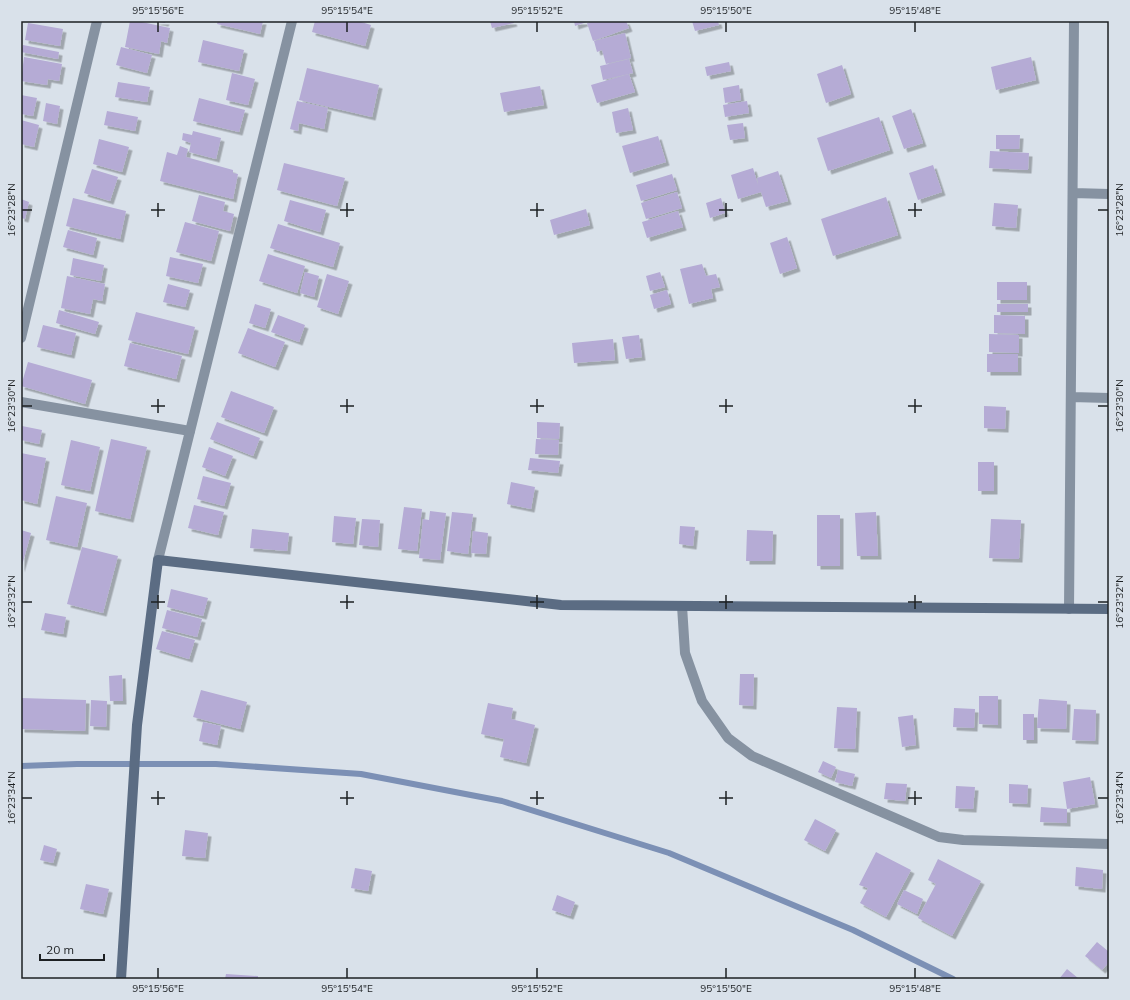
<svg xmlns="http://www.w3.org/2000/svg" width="1130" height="1000" font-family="Mulish,sans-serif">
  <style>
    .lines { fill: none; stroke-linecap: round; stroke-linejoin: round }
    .stream { stroke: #7c90b5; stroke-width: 6 }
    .building { fill: #b5abd5; filter: url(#shadow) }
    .minor { stroke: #8692a1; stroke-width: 10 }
    .tertiary { stroke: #8692a1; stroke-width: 10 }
    .secondary { stroke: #5b6c83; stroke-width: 10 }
    .ticks { fill: none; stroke: #1d2023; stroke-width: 1.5 }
    .neatline { fill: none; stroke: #1d2023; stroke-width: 1.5 }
    .ticks-label { font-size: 10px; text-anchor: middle; fill: #1d2023 }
  </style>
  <defs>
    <filter id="shadow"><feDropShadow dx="3.5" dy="3.5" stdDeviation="0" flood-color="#0004"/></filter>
  </defs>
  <rect width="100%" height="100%" fill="#d9e1ea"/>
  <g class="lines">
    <path class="stream" d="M21,766L77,764H216L361,774L502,801L669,853L853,930L953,979"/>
  </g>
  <path class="building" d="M130,21H137L170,28L167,43L161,41L159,54L125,47Z
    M154,21H166L165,23Z
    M218,21H263L260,34L217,24Z
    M315,21H358L371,25L365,46L312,32Z
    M490,21H513L514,23L492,28Z
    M574,21H590L575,26Z
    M594,21H626L629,28L593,41L587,23Z
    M692,21H718L719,25L695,31Z
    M28,23L63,29L60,46L25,40Z
    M625,33L631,58L606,64L602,50L597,52L594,41Z
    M203,40L244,50L239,71L198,62Z
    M23,45L59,52L58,59L21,52Z
    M121,47L152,55L147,73L116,65Z
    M24,57L62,64L59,81L48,79L47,85L21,81Z
    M1031,57L1036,80L996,90L991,67Z
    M629,59L633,73L603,80L600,66Z
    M729,62L731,71L707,76L705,67Z
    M842,65L851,94L826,103L817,74Z
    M307,68L379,85L372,117L299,100Z
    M232,73L255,79L248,105L226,100Z
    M629,74L635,92L597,103L591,85Z
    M118,82L150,87L147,102L115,97Z
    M739,85L741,100L725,103L723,88Z
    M540,86L544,105L504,112L500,93Z
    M21,95L37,98L33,116L21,114Z
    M199,98L245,110L239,132L193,121Z
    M297,101L328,108L324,129L299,123L298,131L290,129Z
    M747,101L749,113L725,117L723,105Z
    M46,103L60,106L57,124L43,121Z
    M628,108L633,130L616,133L612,112Z
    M911,109L923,143L904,149L892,116Z
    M107,111L138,117L135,131L104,125Z
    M879,117L890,150L828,171L817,138Z
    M21,120L39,125L34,147L21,144Z
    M743,123L745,138L730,140L727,125Z
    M193,131L221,138L216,159L189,152L191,143L182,140L183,133L192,135Z
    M996,135H1020L1019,149H996Z
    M658,136L666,162L630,173L622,146Z
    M99,139L129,147L122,172L93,164Z
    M180,146L188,149L186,157L233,170V173L238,174L233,199L160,181L167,152L177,155Z
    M990,151L1029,153L1028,170L989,168Z
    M284,163L345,178L337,206L277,190Z
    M933,165L942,192L918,200L909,173Z
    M753,168L758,185L757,178L778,171L788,201L766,207L761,192L738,199L731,175Z
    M92,169L118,177L110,201L84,193Z
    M672,174L677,190L641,201L636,185Z
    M677,192L682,208L646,219L641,203Z
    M199,195L225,202L223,211L234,214L230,231L192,221Z
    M886,197L898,235L833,256L821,219Z
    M73,198L126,211L120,239L66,226Z
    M721,198L725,213L710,218L706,203Z
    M21,199L29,202L25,219L21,218Z
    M290,200L326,210L320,232L284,221Z
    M994,203L1018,205L1016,228L992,226Z
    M586,209L590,225L554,235L550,220Z
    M678,211L683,227L647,238L642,222Z
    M185,222L219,231L211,261L176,252Z
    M278,224L340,243L333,267L270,248Z
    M68,230L97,238L93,255L63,247Z
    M787,237L797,268L780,274L770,243Z
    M268,254L305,266L297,293L259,281Z
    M170,257L203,264L198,283L166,276Z
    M73,258L104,265L101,281L70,275Z
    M702,264L706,276L716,274L720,287L711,289L713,298L689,304L680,269Z
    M305,272L319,276L314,297L300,293Z
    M660,272L665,287L650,291L646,276Z
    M327,274L349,281L338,314L317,307Z
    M67,276L105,284L102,301L93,299L90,314L61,308Z
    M997,282H1027V300H997Z
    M168,284L190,290L185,307L163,302Z
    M667,290L671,304L654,309L650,295Z
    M255,304L271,309L265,328L249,323Z
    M997,304H1028V312H997Z
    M59,310L99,322L95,334L56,323Z
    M136,312L195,327L188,354L128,340Z
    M278,315L305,325L299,342L271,332Z
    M994,315L1025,316V334L994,333Z
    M43,325L76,333L71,355L37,347Z
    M248,328L285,342L275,367L238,353Z
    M989,334L1019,335V353L989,352Z
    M639,335L642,357L626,359L622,337Z
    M613,339L615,360L574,363L572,343Z
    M130,343L182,356L176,379L124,366Z
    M987,354H1018V372H987Z
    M28,362L92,380L85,404L21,386Z
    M231,391L274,407L264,433L221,417Z
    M984,406L1006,407L1005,429L984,428Z
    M217,422L260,438L253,456L210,439Z
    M537,422L560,423L559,439L537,438Z
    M22,426L42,430L39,444L21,440Z
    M111,439L147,447L130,519L95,511Z
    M536,439L559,440L558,455L535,454Z
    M71,440L100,447L90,491L61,485Z
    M209,447L233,456L225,476L202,467Z
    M21,453L46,458L37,504L21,500Z
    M530,458L560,461L558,473L528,470Z
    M978,462H994V491H978Z
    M203,476L231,483L224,506L197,499Z
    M511,482L535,487L531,509L507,504Z
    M56,496L87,503L77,547L46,540Z
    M194,505L224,512L218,535L188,528Z
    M404,507L422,509L417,551L398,549Z
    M430,511L446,513L440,560L419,558L423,519L429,520Z
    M452,512L473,514L468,554L447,551Z
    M876,512L878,556H857L855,513Z
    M817,515H840V566H817Z
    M334,516L356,518L353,544L332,542Z
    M362,519L380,520L378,547L359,545Z
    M991,519L1021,520L1019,559L989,558Z
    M680,526L695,527L693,546L679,544Z
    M252,529L289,533L287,551L250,548Z
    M21,530L31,533L21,569Z
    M747,530L773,531L772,561H746Z
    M473,531L488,533L486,554L471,553Z
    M82,547L118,556L103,613L67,604Z
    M171,589L208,598L203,616L167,607Z
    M167,610L202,619L197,637L162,628Z
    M45,613L66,617L63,634L41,630Z
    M162,631L195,640L189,659L156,649Z
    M740,674H754L753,706L739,705Z
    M122,675L123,701H110L109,676Z
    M201,690L247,702L240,729L193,717Z
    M979,696H998V725L979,724Z
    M21,698L86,700L85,731L21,729Z
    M1039,699L1067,701L1066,729L1037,728Z
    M91,700L107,701L106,727L90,726Z
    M488,703L513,708L511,719L535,725L526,763L500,757L504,739L481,734Z
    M837,707L857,708L855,749L834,748Z
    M954,708L975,709L974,728L953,727Z
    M1074,709L1096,710L1095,741L1072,740Z
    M1023,714H1034V740H1023Z
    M913,715L916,745L902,747L898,717Z
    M203,722L221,726L217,745L199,741Z
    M823,761L836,767L831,778L818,772Z
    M838,770L855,774L852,786L835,782Z
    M1090,777L1095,804L1067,809L1063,782Z
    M886,783L907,784L905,801L884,799Z
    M1009,784L1028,785L1027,804L1009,803Z
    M956,786L975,787L973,809L955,808Z
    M1041,807L1067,809V823L1040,822Z
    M815,819L836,830L825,851L804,840Z
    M185,830L208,833L205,858L182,856Z
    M44,845L57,849L53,863L40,860Z
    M876,852L911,870L886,917L860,903L868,888L859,885Z
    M938,859L981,881L952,936L918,918L936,884L928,880Z
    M1076,867L1103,870L1102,889L1075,886Z
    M355,868L372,871L368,891L351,888Z
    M86,884L109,889L103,914L80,909Z
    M904,890L923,899L917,914L897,904Z
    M557,895L575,902L570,916L552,910Z
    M1097,942L1109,952V962L1102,970L1085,956Z
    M1067,969L1079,979H1059Z
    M226,974L258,976V979H225Z"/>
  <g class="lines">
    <path class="minor" d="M1073,193L1109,194
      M21,338L97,21
      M1071,397L1109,398
      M21,402L190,431
      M682,606L685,653L702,701L728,738L752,756L939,837L963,840L1109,844
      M1069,609L1074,21"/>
    <path class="tertiary" d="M158,560L292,21"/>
    <path class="secondary" d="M121,979L137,725L158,560L561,605L1109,609"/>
  </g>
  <path class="ticks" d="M158,22V32M347,22V32M537,22V32M726,22V32M915,22V32M158,203V217M347,203V217M537,203V217M726,203V217M915,203V217M22,210H32M151,210H165M340,210H354M530,210H544M719,210H733M908,210H922M1098,210H1108M158,399V413M347,399V413M537,399V413M726,399V413M915,399V413M22,406H32M151,406H165M340,406H354M530,406H544M719,406H733M908,406H922M1098,406H1108M158,595V609M347,595V609M537,595V609M726,595V609M915,595V609M22,602H32M151,602H165M340,602H354M530,602H544M719,602H733M908,602H922M1098,602H1108M158,791V805M347,791V805M537,791V805M726,791V805M915,791V805M22,798H32M151,798H165M340,798H354M530,798H544M719,798H733M908,798H922M1098,798H1108M158,968V978M347,968V978M537,968V978M726,968V978M915,968V978"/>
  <rect width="1130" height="1000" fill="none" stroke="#d9e1ea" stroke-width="44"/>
  <path d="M40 954v6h64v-6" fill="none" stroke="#1d2023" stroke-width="2"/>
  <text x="46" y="954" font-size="12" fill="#1d2023" stroke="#d9e1ea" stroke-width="3" paint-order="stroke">20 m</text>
  <rect x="22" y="22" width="1086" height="956" class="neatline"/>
  <g class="ticks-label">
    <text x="158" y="14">95°15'56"E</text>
    <text x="347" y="14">95°15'54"E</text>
    <text x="537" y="14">95°15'52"E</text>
    <text x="726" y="14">95°15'50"E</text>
    <text x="915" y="14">95°15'48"E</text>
    <text transform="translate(1119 210) rotate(-90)" y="4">16°23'28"N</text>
    <text transform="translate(11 210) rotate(-90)" y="4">16°23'28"N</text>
    <text transform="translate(1119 406) rotate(-90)" y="4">16°23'30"N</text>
    <text transform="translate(11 406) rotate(-90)" y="4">16°23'30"N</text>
    <text transform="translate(1119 602) rotate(-90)" y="4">16°23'32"N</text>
    <text transform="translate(11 602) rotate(-90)" y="4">16°23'32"N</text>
    <text transform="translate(1119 798) rotate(-90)" y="4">16°23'34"N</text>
    <text transform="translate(11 798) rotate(-90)" y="4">16°23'34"N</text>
    <text x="158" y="992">95°15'56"E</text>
    <text x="347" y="992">95°15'54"E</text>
    <text x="537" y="992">95°15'52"E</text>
    <text x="726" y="992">95°15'50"E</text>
    <text x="915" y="992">95°15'48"E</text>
  </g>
</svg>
